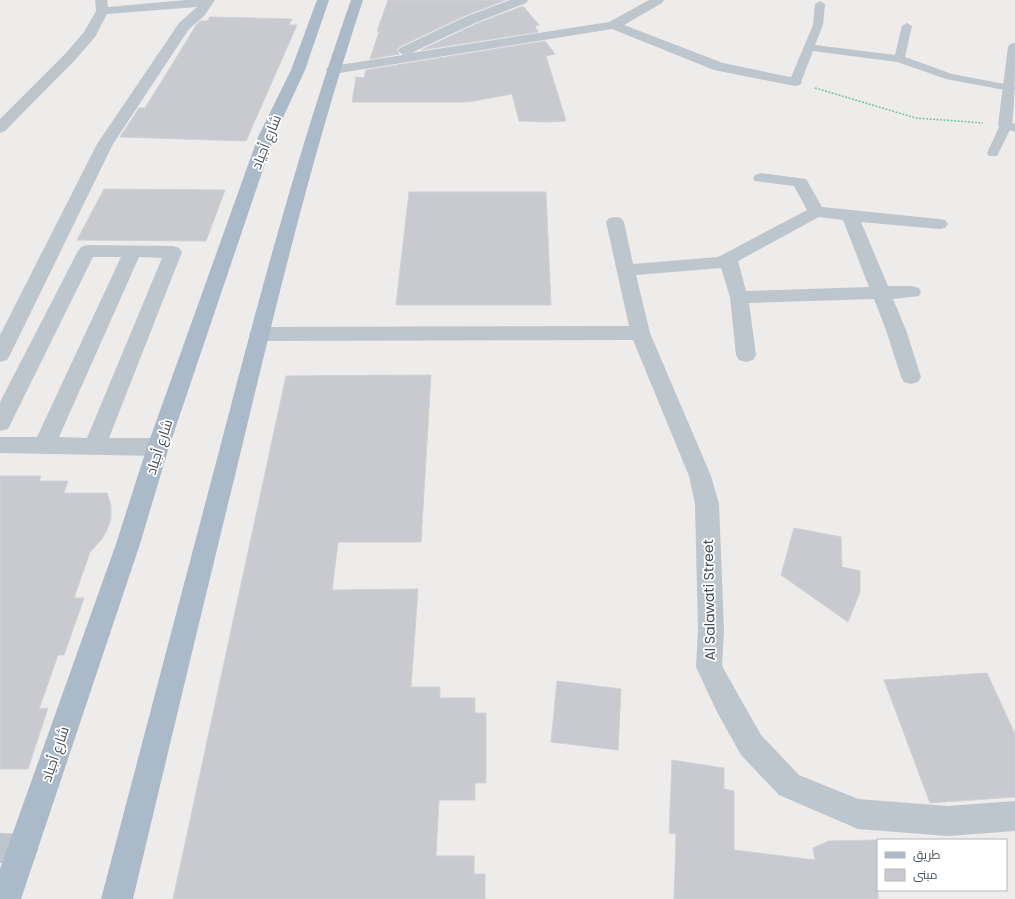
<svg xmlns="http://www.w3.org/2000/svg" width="1015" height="899" font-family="Poppins,Cairo,sans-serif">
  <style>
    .building { fill: #c8cad0; stroke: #cfd1d7 }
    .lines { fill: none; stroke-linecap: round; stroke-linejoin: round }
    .path { stroke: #74c7a0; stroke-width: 1.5; stroke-dasharray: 2 1.5; stroke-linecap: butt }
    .lane { fill: #bdc5cd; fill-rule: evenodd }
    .street { fill: #bdc5cd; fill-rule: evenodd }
    .primary { fill: #abbac9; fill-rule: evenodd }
    .labels { text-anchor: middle; stroke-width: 3.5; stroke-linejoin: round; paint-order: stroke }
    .street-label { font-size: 14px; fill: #454e57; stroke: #fff }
  </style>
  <rect width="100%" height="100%" fill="#eeebeb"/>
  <path class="building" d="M388,0H506L464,16L399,47L397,51L399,54L370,59L379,32L377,31Z
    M523,6L539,25L535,26L538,32L421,50L476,24Z
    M210,17L292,19L289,25H297L246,141L120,137L139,108H145L197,24L200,21H207Z
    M545,41L555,54L546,56L566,121L550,122L519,121L512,94L468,102H352L356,77L364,78L366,70Z
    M104,189L225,190L206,241L77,240Z
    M409,192H546L551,305H396Z
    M431,375L421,542H338L332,590L418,589L411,687H440V698H475V713H486V783H475V800H439L436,856H474V874H485V899H173L286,376Z
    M0,476H41L39,481H68L64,493H107L111,506V518L107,530L102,539L90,552L74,598H84L64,655H58L39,709L48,708L28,769H0Z
    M794,528L841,537L842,567L860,571V592L848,622L781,575Z
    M987,673L1015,734V797L930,803L884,680Z
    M557,681L621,689L618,750L551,742Z
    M672,760L724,768V789L734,791V850L815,860L813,848L829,841L878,840V899H674L676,834L669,833Z"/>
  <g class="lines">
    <path class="path" d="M815,88L916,118L983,123"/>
    <path class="lane" d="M820,1L825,4L823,25L815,45L895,55L902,26L907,23L912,26L905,57L952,74L1010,85L1014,86L1015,89L1010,91L946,79L897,62L813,51L801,82L799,84H791L789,82L813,25L815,4Z
      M1006,121L1015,124V132L1010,130L997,156H989L987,153L1000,125L1002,122Z"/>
    <path class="street" d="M95,0H107L108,7L186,0H215L204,16L189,29L113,144L10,355L7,360L0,362V335L97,144L179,23L197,7L107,14L95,37L75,60L5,131L0,133V119L65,54L84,32L96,11Z
      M510,0H528L526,3L475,23L411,53L609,22L649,0H664L662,3L624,25L723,63L795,78L800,79L802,82L800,85L795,86L714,70L612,29L333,74L328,73L326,70L328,67L333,66L403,55L398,51L400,48L465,17Z
      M1015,43C1015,59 1015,118 1011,128L1006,130L1001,128L998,125L1008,47L1010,44Z
      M761,173L806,179L822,207L939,219L945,220L948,224L945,228L939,229L861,222L888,286H912L919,288L921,292L919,296L893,299L906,330L921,377L918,382L911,384L904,382L901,377L886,330L874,299L749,303L756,355L753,360L746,362L739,360L736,355L730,297L721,268L636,275L650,333L711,476L719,504L724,630L722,666L761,735L799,775L858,799L948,806L1015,801V831L948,836L858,829L779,795L741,755L717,712L696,667L698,630L695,504L689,476L633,340L259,341L252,339L249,334L252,329L259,327L629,326L606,222L609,218L615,217L621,218L624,222L633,264L718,257L807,210L794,186L755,181L753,178L755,175ZM819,217L843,220L869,287L746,291L738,261Z
      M87,245L173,246L179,248L182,252L109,438H158L166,441L169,447L166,453L158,456L0,453V437H37L121,257H93L11,423L8,429L0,431V402L78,251L81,247ZM139,257L162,258L87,438L59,437Z
      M0,833L23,834L34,838L38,849L34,860L23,864L0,863Z"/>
    <path class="primary" d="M317,0H329L305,70L274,137L169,447L140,544L21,899H0V869L116,544L147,447L258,137L291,70Z
      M351,0H363C313,151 276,305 239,459C203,606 168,752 133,899H101C140,752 178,606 217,459C257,305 298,150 351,0Z"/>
  </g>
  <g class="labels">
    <g class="street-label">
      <text transform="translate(266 142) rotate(-68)" y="5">شارع أجياد</text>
      <text transform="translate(159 447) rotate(-72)" y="5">شارع أجياد</text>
      <text transform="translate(709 600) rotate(-91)" y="5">Al Salawati Street</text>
      <text transform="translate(55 754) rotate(-71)" y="5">شارع أجياد</text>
    </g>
  </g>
  <rect x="877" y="839" width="130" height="52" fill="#ffffff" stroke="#b5b8bc"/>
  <rect x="885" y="852" width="20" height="6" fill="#abbac9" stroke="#b5b8bc"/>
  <text x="913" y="859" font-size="12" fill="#454e57">طريق</text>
  <rect x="885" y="869" width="20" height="12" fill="#c8cad0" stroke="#b5b8bc"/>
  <text x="913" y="879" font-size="12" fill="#454e57">مبنى</text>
</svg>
